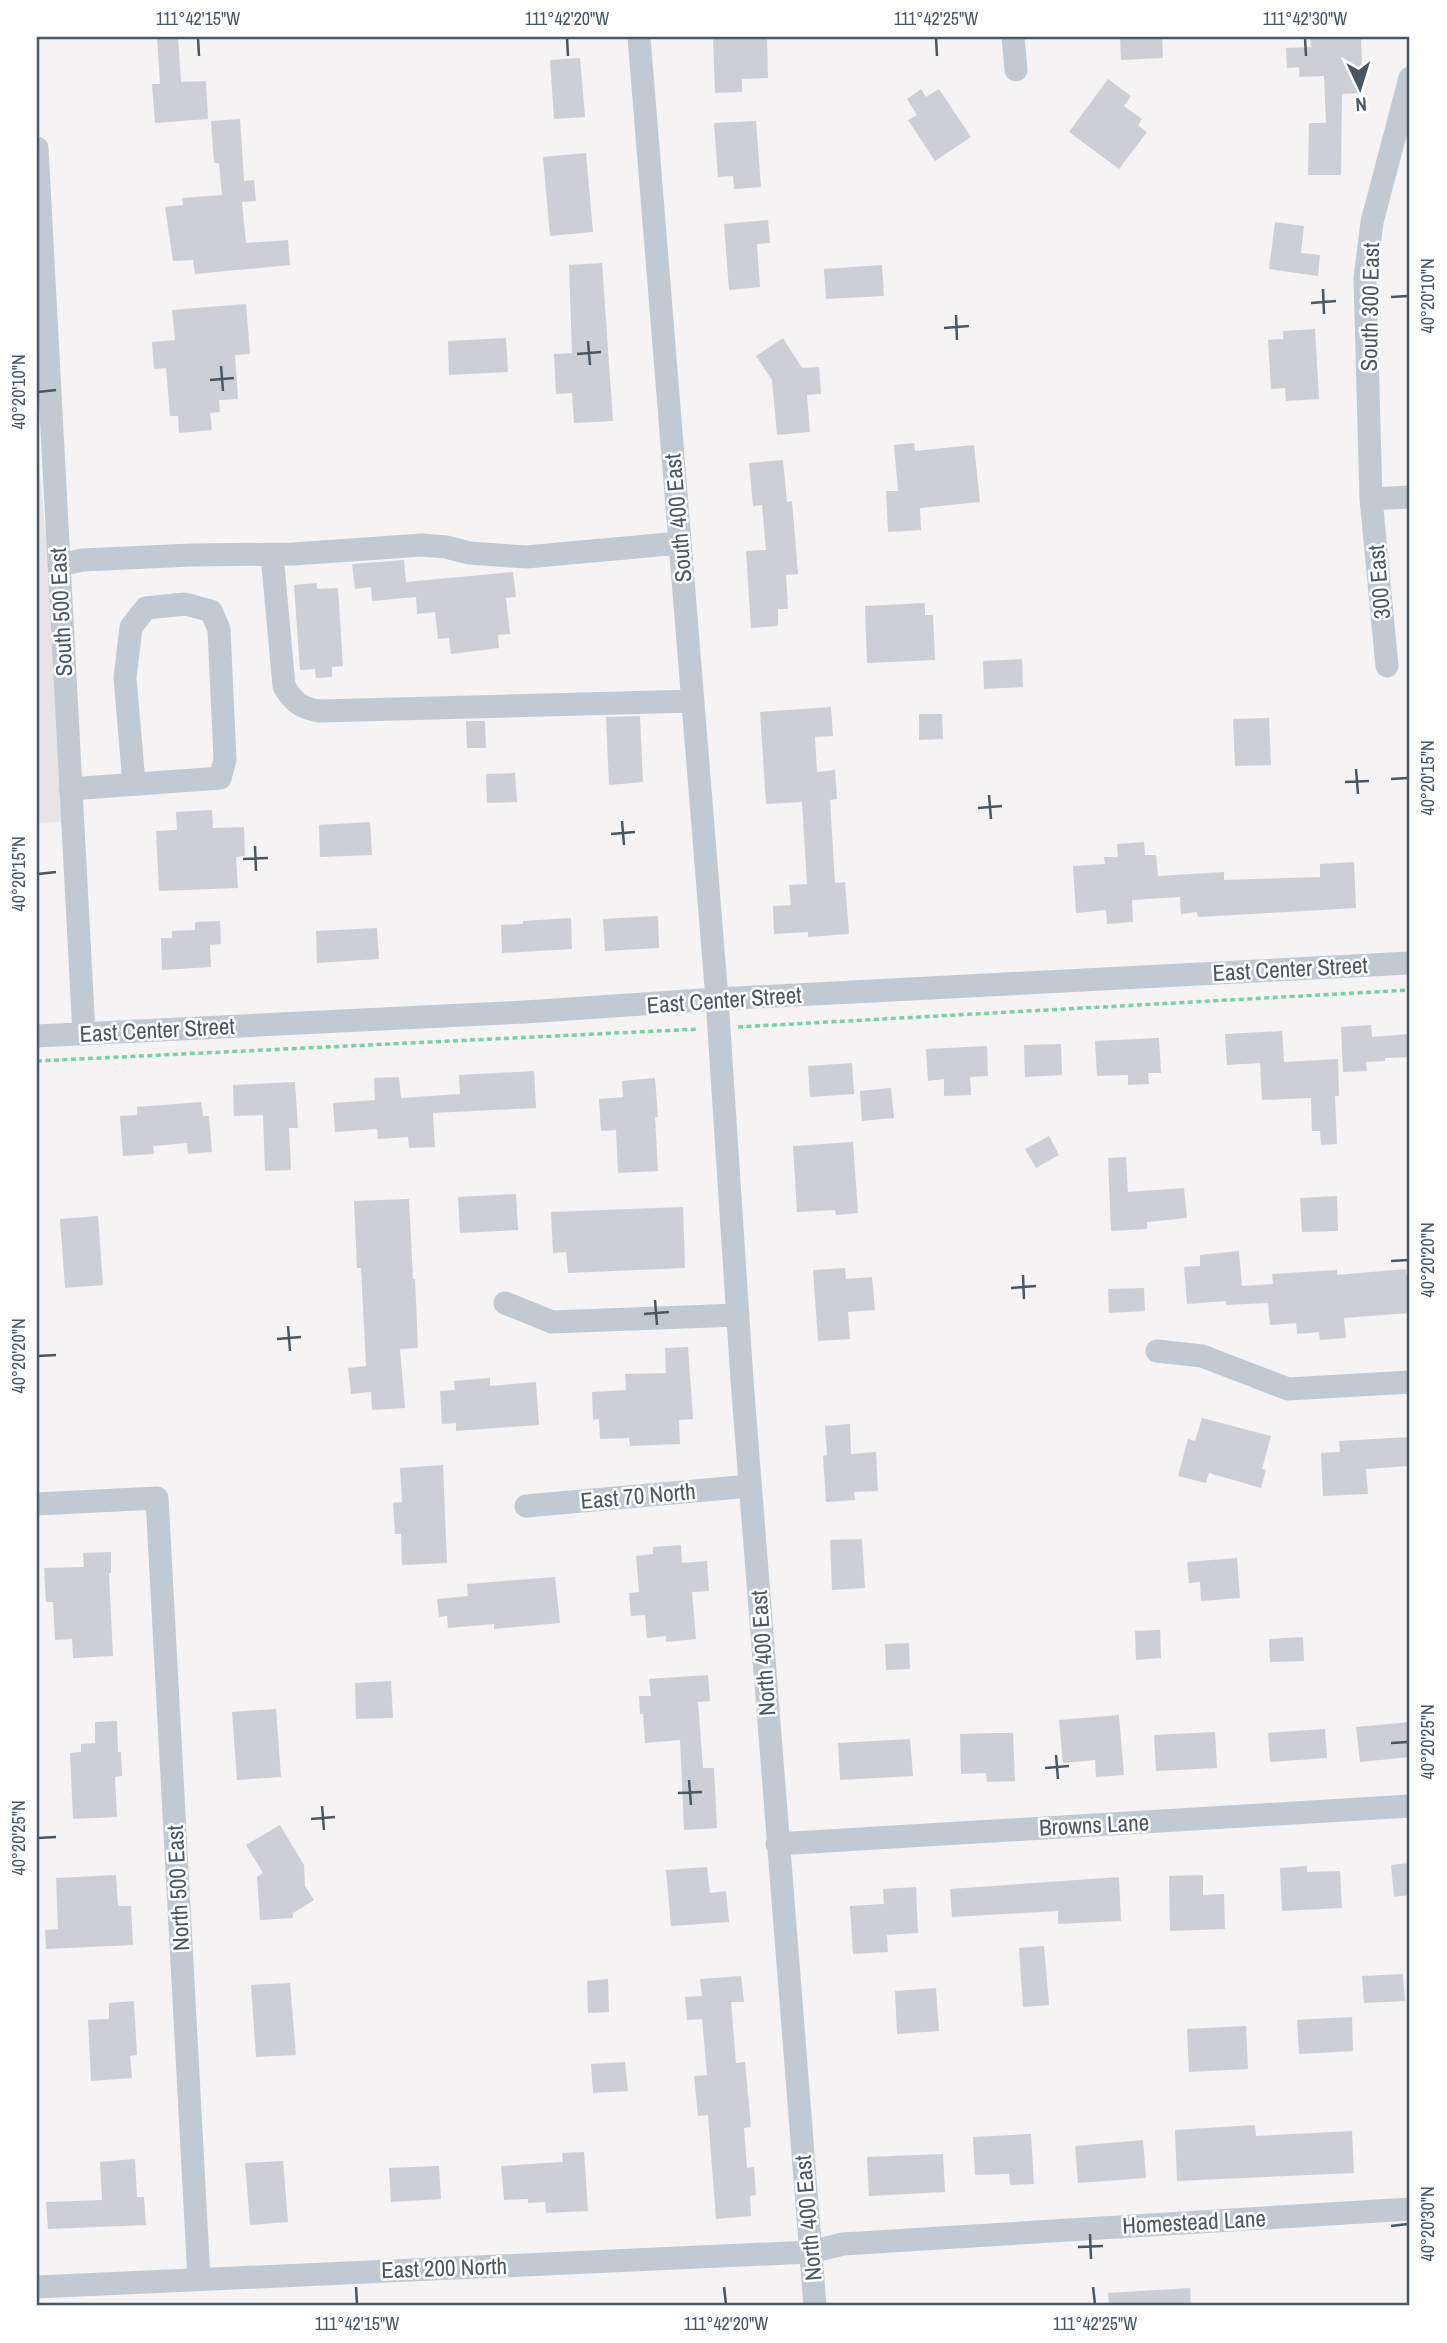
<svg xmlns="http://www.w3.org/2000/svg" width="1447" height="2343" font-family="'Archivo Narrow',sans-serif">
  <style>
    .education { fill: #e6e4e5 }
    .building { fill: #cdcfd5 }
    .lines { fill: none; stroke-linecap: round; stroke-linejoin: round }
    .path { stroke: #7ad0a6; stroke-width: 3.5; stroke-dasharray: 5 3.5; stroke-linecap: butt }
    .minor { stroke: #c1cad2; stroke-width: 23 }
    .ticks { fill: none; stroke: #4a5661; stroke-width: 2.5 }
    .labels { text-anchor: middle; stroke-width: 5; stroke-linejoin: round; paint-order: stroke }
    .street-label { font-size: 23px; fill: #4a5661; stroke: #fff }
    .neatline { fill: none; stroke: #4a5661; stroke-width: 2.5 }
    .ticks-label { font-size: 18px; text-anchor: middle; fill: #4a5661 }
  </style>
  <rect width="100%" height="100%" fill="#f5f3f3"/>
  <path class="education" d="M37,444L73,821L37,823Z"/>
  <path class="building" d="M157,37H178L181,82L206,81L208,119L155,123L152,84H160Z
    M713,37H767L768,78L742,79V92L715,93Z
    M1120,37H1162L1163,58L1121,60Z
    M1310,37H1361L1363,93L1342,94L1341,175H1308L1309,123H1326L1324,76L1299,77V67L1287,68L1286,48L1311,47Z
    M580,58L585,117L554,119L550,60Z
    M1108,79L1131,96L1124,106L1142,119L1138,125L1147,132L1119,169L1069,132Z
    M921,89L926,97L939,89L971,137L935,161L908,120L917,115L907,99Z
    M240,119L244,181L254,180L256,201L242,202L246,243L288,240L290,265L195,274L193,260L173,261L165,207L183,205L182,198L222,195L219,163H214L211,121Z
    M756,121L761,187L734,189L733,176L718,177L714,123Z
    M586,153L593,232L550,236L543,157Z
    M768,220L770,243L757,244L760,287L729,290L724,224Z
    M1275,222L1304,226L1301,253L1320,255L1318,276L1269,269Z
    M602,263L613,421L574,423L572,393L556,394L554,354L572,353L569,265Z
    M882,265L884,296L826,299L824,269Z
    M246,304L250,354L235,355L238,399L219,400L220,412L210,413L212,430L179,433L178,416H170L166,368L154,369L152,342L175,340L172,310Z
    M1315,329L1319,399L1286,401L1285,388L1271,389L1268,340L1283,339V331Z
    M506,338L508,372L449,375L448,341Z
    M783,338L802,368L819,367L821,394L807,395L810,432L777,435L772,380L756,356Z
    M914,443L915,451L974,445L980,502L920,508L921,530L888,532L886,491H898L894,445Z
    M783,460L787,502L792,501L798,574L786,575L788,609H778V626L751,628L746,551L766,550L762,505L753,506L749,463Z
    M404,560L406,582L513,572L516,597L506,598L510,634L498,635L499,648L451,654L449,638L438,639L435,612L417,614L416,597L372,601L371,587L355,589L352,564Z
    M317,583V589L338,588L343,666L332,667V677L316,678L315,669L300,670L294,585Z
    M925,603V615H933L935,660L867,663L865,606Z
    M1022,659L1023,687L984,689L983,661Z
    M831,707L833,736L815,737L817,772L835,770L837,799L830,800L835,883L845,882L849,934L808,937V932L774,934L773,906L791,905L789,885L807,884L802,802L766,804L760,712Z
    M919,714H942L943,739L919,740Z
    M640,716L643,782L609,785L606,717Z
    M1269,718L1271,765L1235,766L1233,719Z
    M466,721H485L486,748H467Z
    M515,773L517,802L487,803L486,774Z
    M212,810L213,828L244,827L245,856L236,857L238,888L159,891L156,831L177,830L176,812Z
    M370,822L372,855L320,857L319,825Z
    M1144,842L1145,855H1156L1158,876L1224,872V880L1320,877V864L1354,862L1356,908L1198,917L1197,912L1181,914L1180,897L1132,900L1133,922L1107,924L1106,910L1076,913L1073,866L1105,864L1104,857H1118L1117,844Z
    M658,916L659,948L605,951L603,919Z
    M571,918L572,949L502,953L501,925L523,924V921Z
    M220,921L221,944L210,945L211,967L162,970L161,938H172V931L195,930V922Z
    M377,928L379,959L317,963L316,931Z
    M1371,1025L1372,1037L1410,1034V1057L1385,1058V1061L1366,1062L1367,1071L1343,1072L1341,1027Z
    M1282,1031L1284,1062L1338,1059L1339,1096H1335L1337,1144L1321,1145L1320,1131H1312L1311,1098L1262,1100L1260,1063L1227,1065L1225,1034Z
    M1159,1038L1161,1073H1148L1149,1084L1128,1085V1075L1097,1076L1095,1041Z
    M1061,1044L1062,1075L1025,1077L1024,1045Z
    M987,1046L988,1076L970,1077L971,1095L944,1096V1079L928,1081L926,1049Z
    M852,1063L854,1094L810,1097L808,1066Z
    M534,1071L536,1108L433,1113L435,1147L409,1148L408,1137L378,1139L377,1129L335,1132L333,1103L375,1100L374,1078L399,1077L401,1098L460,1094L459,1075Z
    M655,1078L658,1117H655L658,1171L618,1173L616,1130L601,1131L599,1099L623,1097L622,1081Z
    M295,1082L298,1128H289L291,1170L265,1171L263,1115L234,1116L233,1085Z
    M891,1088L894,1118L862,1121L860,1091Z
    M201,1102L203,1116H209L212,1152L188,1154L187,1143L153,1146L154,1154L123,1156L120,1116L137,1115V1107Z
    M1049,1136L1059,1155L1036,1168L1025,1149Z
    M853,1142L858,1213L836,1215L835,1210L797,1212L793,1146Z
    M1126,1157L1128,1192L1184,1188L1187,1218L1147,1222V1229L1111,1231L1108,1158Z
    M516,1194L518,1230L460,1233L458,1197Z
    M1337,1196L1338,1231L1302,1232L1300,1198Z
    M409,1199L413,1279H415L418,1348L400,1349L405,1408L372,1410L371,1392L351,1394L348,1368L366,1366L361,1268H357L354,1201Z
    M683,1207L685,1268L568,1273L566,1252L553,1253L551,1212Z
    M98,1216L103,1285L65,1288L60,1219Z
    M1239,1251L1242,1286L1273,1284L1272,1274L1337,1270V1275L1406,1269V1275H1410L1409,1313L1344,1318L1346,1338L1320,1340L1319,1332L1297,1334L1296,1323L1270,1325L1268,1303L1226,1305V1301L1187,1304L1184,1267L1200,1266V1255Z
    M845,1268L846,1279L872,1277L875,1310L848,1312L850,1339L818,1341L813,1270Z
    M1144,1288L1145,1311L1109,1313L1108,1289Z
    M688,1347L693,1419L679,1420L680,1444L630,1446L629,1438L600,1439L599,1419L593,1420L592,1392L626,1390L625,1374L666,1373L665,1348Z
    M490,1378V1386L536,1382L539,1425L456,1431V1423L442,1424L440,1391L455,1390L454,1381Z
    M1202,1418L1271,1436L1262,1469L1266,1470L1261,1488L1209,1473L1206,1483L1178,1476L1188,1439L1195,1441Z
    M850,1424L851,1454L876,1452L878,1491L854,1492L855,1500L826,1502L823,1456L827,1455L825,1426Z
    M1410,1437V1466L1366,1469L1368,1494L1323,1496L1321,1453L1340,1452L1339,1441Z
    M443,1465L447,1563L402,1565L401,1534H395L393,1503L402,1502L400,1468Z
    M862,1539L865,1588L832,1590L830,1540Z
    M681,1545L682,1563L707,1561L709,1591L692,1592L696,1639L666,1642V1636L647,1638L645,1615L631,1616L629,1593L639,1592L636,1556L653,1554V1547Z
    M111,1552V1573H109L113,1656L73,1658L72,1639L55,1640L53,1602H46L44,1568L84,1567L83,1553Z
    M1237,1558L1240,1598L1201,1601L1200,1582L1189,1583L1187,1562Z
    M555,1577L560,1623L494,1629V1624L448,1628L447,1616L439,1617L437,1599L468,1596L467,1584Z
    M1160,1630L1161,1658L1136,1660L1135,1631Z
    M1303,1637L1304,1661L1270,1662L1269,1639Z
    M909,1643L910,1669L886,1670L885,1644Z
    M708,1675L710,1701L698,1702L703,1768H714L717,1828L684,1830L680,1740L645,1743L643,1714H640L639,1696H651L649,1679Z
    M391,1681L393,1718L356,1719L355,1683Z
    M276,1709L281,1777L237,1780L232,1712Z
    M1119,1715L1124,1775L1096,1777L1095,1760L1063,1763L1059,1720Z
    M117,1721L118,1752H121L122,1776L115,1777L117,1817L73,1819L70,1753L81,1752V1744L95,1743V1722Z
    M1410,1722V1757L1360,1762L1356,1727Z
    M1325,1729L1327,1758L1270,1762L1268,1733Z
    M1215,1732L1217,1768L1156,1771L1154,1735Z
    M993,1733H1013L1015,1781L987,1782L986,1773L961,1774L960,1734Z
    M910,1739L913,1776L840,1780L838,1743Z
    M280,1825L304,1865L305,1886L314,1900L293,1913V1918L260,1920L257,1877L263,1873L246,1845Z
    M1410,1863V1895L1394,1897L1391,1865Z
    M1307,1866V1872L1340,1871L1342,1908L1282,1911L1280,1868Z
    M707,1867L710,1893L726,1891L729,1922L671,1926L666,1870Z
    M116,1875L118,1906H131L133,1945L46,1949L45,1930L58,1929L56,1878Z
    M1203,1875V1895L1224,1894L1225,1929L1170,1931L1169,1876Z
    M1119,1877L1121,1921L1058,1924V1911L952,1917L950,1889Z
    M916,1887L918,1933L887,1935L888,1952L853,1954L850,1906L884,1904L883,1889Z
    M1044,1946L1049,2005L1023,2007L1019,1948Z
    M1403,1974L1405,2001L1364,2003L1362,1976Z
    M741,1976L744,2002H731L736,2063L745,2062L751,2127L744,2128L747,2168L754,2167L756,2195L750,2196L751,2216L716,2219L708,2115L698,2116L694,2076L707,2075L702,2019L687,2020L685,1997L702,1996L700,1979Z
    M608,1979L609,2012L588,2013L587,1981Z
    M290,1983L296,2055L256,2057L251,1985Z
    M936,1988L939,2031L897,2034L895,1991Z
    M134,2001L137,2055L130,2056L132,2078L91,2081L88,2020L109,2019V2003Z
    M1352,2017L1353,2051L1299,2054L1297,2020Z
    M1246,2026L1248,2069L1189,2072L1187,2029Z
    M625,2062L628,2091L593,2093L591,2064Z
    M1255,2125L1256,2136L1352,2131L1354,2173L1177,2181L1175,2130Z
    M1031,2134L1034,2184L1010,2185L1009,2174L975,2175L973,2137Z
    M1143,2140L1146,2178L1078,2183L1075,2146Z
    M584,2152L588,2211L546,2213L545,2202L528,2203V2199L504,2200L501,2166L563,2162L562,2153Z
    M943,2154L945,2192L869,2196L867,2157Z
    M135,2159L137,2197H144L146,2225L48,2229L46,2202L102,2200L100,2162Z
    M283,2161L288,2222L250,2225L245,2163Z
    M439,2166L441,2199L391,2202L389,2168Z
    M1190,2288L1191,2306H1109L1108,2293Z"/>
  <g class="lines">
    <path class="path" d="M738,1027L1410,990
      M37,1061L699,1029"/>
    <path class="minor" d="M639,37L717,999L742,1380L815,2306
      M1013,37L1016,70
      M37,148L84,1034
      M1371,499L1410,497
      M272,555L284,686C293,702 302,709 320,711L693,701
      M59,565L83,560L191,555L293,554L422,545L446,547L469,553L526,557L680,543
      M1387,666L1371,499L1365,279L1372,222L1410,78
      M70,789L220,778L225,760L219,629L211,611L185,604L146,608L131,627L125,678L134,783
      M37,1036L525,1012L717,999L1410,963
      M505,1303L552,1322L738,1315
      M1157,1351L1202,1356L1288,1389L1410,1382
      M37,1504L157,1498L199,2279
      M526,1506L750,1486
      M777,1844L1410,1806
      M37,2287L810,2252L843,2244L1410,2209"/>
  </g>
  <path class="ticks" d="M198,38L199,56M567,38L568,56M936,38L937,56M1305,38L1306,56M1323,289L1324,314M1391,297L1408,296M1311,303L1336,301M956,315L957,340M944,328L969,326M588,341L590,365M577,354L601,352M221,366L223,391M210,380L234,378M38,392L56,390M1356,769L1358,794M1391,779L1408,778M1345,782L1369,781M989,795L991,819M978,808L1002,806M622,821L624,845M611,834L635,832M255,846L256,871M243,859L268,858M38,874L56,872M1391,1261L1408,1260M1023,1275L1024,1299M1011,1288L1036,1286M655,1300L657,1325M644,1314L669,1312M288,1326L290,1351M277,1339L301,1337M38,1356L56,1355M1391,1743L1408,1742M1056,1755L1058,1779M1045,1768L1069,1766M689,1780L691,1805M678,1793L702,1792M322,1806L324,1830M311,1819L335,1817M38,1838L56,1837M1391,2226L1408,2224M1090,2234L1091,2259M1078,2247L1103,2246M356,2287L357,2304M724,2287L726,2304M1093,2287L1095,2304"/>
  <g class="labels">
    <g class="street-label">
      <text transform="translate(1370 307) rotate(-89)" y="8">South 300 East</text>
      <text transform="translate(678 518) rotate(-95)" y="8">South 400 East</text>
      <text transform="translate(1379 582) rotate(-95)" y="8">300 East</text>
      <text transform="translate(61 612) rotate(-93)" y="8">South 500 East</text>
      <text transform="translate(1290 969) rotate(-3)" y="8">East Center Street</text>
      <text transform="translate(724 1000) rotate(-4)" y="8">East Center Street</text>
      <text transform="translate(157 1030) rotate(-3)" y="8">East Center Street</text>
      <text transform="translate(638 1496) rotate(-5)" y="8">East 70 North</text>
      <text transform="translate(763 1653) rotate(-94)" y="8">North 400 East</text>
      <text transform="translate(1094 1825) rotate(-3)" y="8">Browns Lane</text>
      <text transform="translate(178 1888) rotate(-93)" y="8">North 500 East</text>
      <text transform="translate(808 2218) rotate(-95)" y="8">North 400 East</text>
      <text transform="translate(1194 2222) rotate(-3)" y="8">Homestead Lane</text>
      <text transform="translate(444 2268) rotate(-2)" y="8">East 200 North</text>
    </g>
  </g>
  <rect width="1447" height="2343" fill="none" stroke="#ffffff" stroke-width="77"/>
  <g transform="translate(1360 88) rotate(176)" stroke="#ffffff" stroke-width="5" paint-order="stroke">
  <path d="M0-5L12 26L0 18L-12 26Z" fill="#4a5661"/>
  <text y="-10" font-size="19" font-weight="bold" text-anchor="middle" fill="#4a5661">N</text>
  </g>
  <rect x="38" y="38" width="1370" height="2266" class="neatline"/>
  <g class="ticks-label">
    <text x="198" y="25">111°42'15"W</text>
    <text x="567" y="25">111°42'20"W</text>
    <text x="936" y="25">111°42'25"W</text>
    <text x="1305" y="25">111°42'30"W</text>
    <text transform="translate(1428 296) rotate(-90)" y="6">40°20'10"N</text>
    <text transform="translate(19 392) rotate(-90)" y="6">40°20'10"N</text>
    <text transform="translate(1428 778) rotate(-90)" y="6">40°20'15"N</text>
    <text transform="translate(19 874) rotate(-90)" y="6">40°20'15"N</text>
    <text transform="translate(1428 1260) rotate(-90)" y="6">40°20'20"N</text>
    <text transform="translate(19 1356) rotate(-90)" y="6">40°20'20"N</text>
    <text transform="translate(1428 1742) rotate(-90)" y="6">40°20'25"N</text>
    <text transform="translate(19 1838) rotate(-90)" y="6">40°20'25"N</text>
    <text transform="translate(1428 2224) rotate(-90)" y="6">40°20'30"N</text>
    <text x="357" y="2330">111°42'15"W</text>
    <text x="726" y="2330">111°42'20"W</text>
    <text x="1095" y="2330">111°42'25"W</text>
  </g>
</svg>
